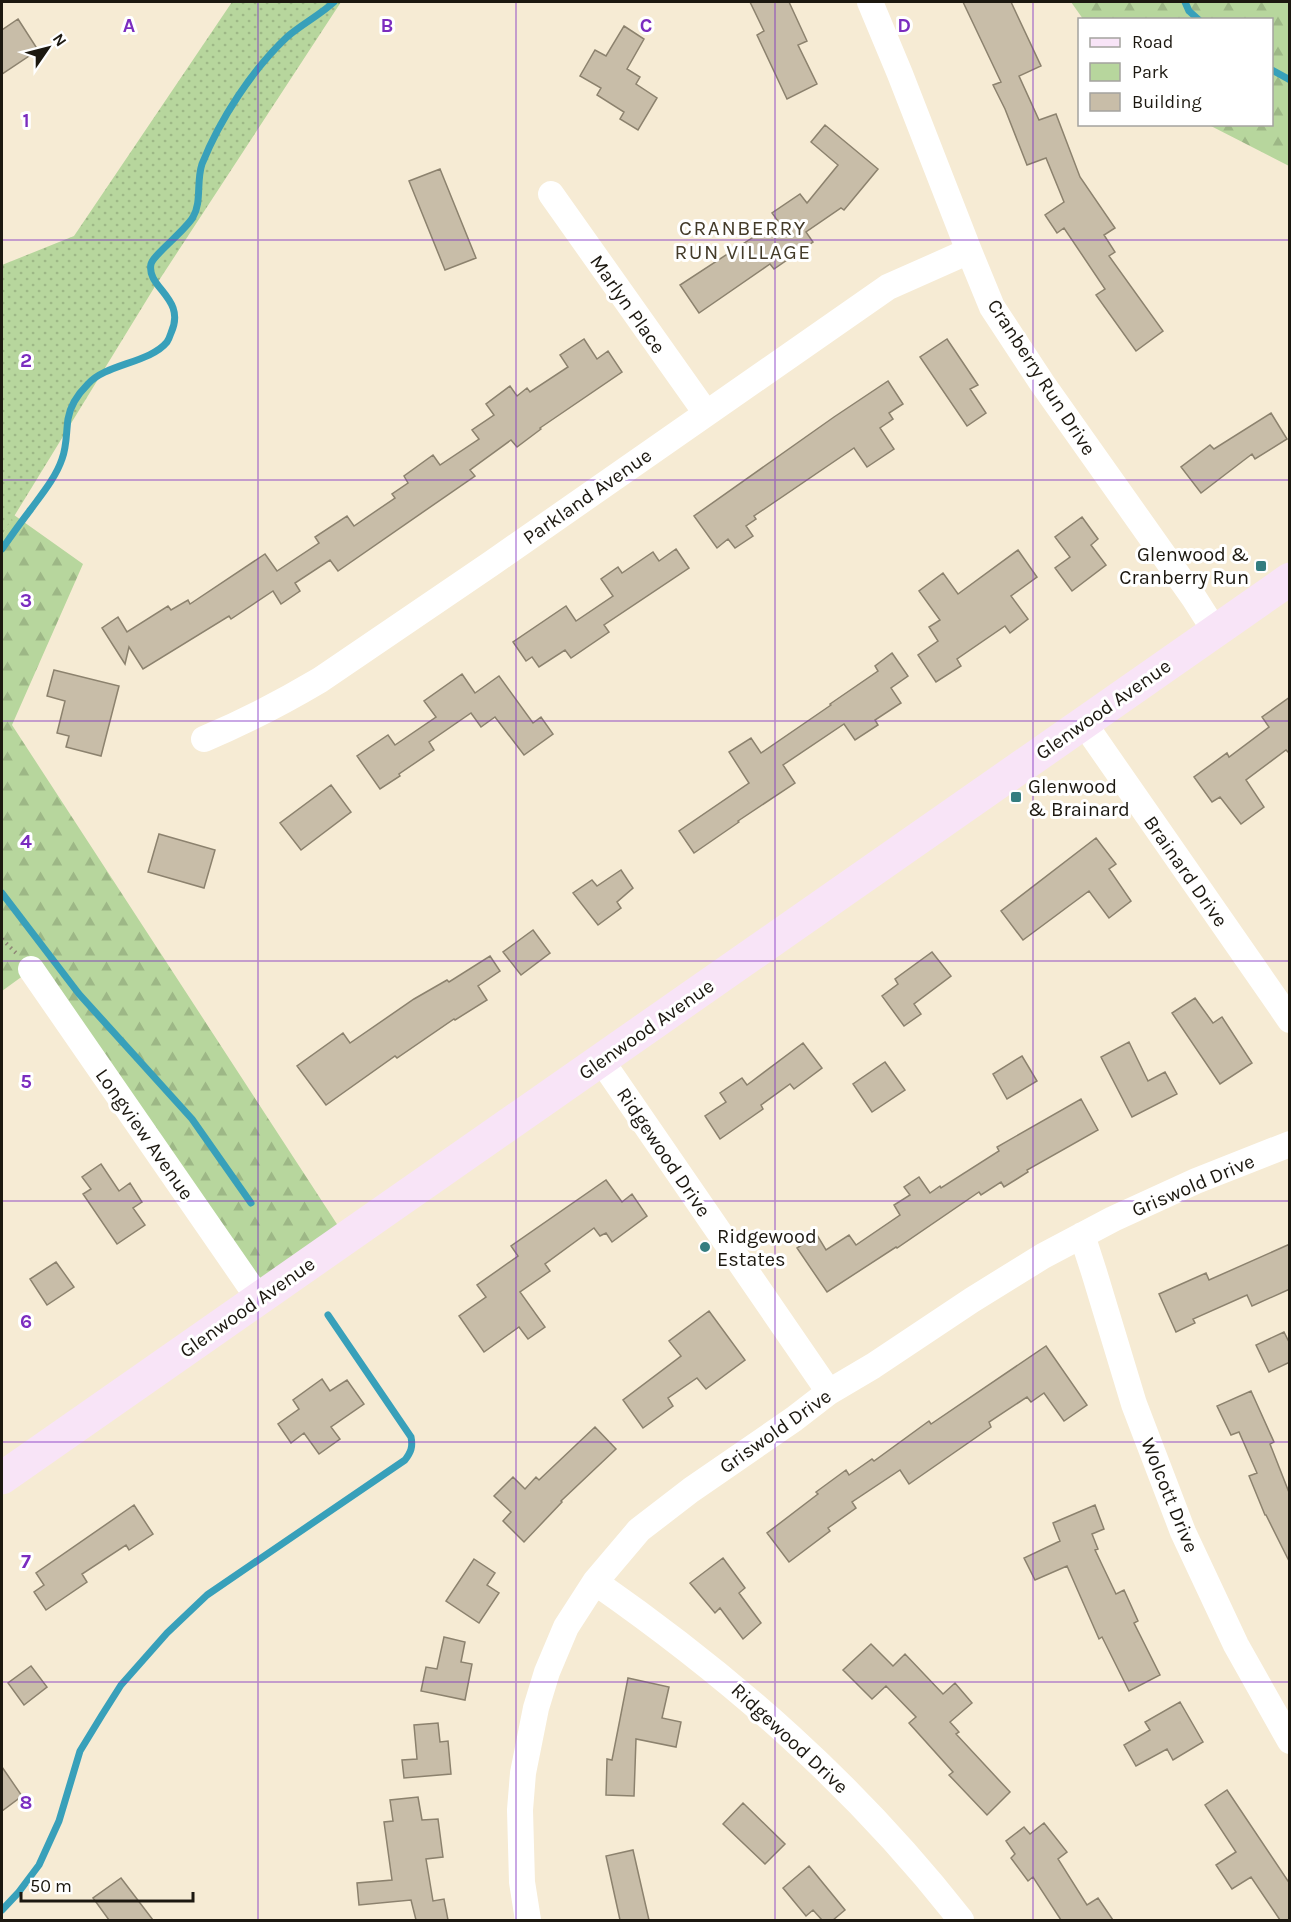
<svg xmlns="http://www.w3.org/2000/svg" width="1291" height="1922" font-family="Karla,sans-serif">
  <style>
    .green { fill: url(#green-dots) }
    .forest { fill: url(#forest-firs) }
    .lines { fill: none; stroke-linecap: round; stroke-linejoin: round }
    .stream { stroke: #38a0ba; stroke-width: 7 }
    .building { fill: #c8bda8; stroke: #8c826e; stroke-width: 1.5 }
    .path { stroke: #8f8777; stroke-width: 4; stroke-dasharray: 1.5 4.5; stroke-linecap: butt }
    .street { stroke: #fff; stroke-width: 26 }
    .secondary { stroke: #f8e4f7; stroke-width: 33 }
    .grid { fill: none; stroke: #7b2cbf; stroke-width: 1.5; stroke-opacity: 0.55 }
    .poi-dot { fill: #347d7f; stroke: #fff; stroke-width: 2 }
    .labels { text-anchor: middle; stroke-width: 6; stroke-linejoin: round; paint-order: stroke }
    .street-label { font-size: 20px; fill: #1c1810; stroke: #fff }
    .poi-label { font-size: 20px; fill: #1c1810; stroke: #fff; text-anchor: start }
    .neighbourhood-label { font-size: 21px; letter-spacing: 1.5px; fill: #443b29; stroke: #fff }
    .grid-label { font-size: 20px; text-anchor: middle; font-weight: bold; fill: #7b2cbf; stroke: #fff; stroke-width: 6; stroke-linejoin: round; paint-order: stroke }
  </style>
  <defs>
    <pattern id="green-dots" width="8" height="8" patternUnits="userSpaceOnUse" patternTransform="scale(1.5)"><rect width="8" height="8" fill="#b7d69d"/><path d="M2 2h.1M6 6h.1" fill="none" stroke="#9db786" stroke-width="1.8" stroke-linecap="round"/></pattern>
    <pattern id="forest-firs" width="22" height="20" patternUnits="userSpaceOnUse" patternTransform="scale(1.5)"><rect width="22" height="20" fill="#b7d69d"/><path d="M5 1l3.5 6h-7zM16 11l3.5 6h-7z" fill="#9db786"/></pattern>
  </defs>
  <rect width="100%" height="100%" fill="#f6ebd4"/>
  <path class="green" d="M232,2H341L154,288L2,536V265L74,236Z"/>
  <path class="forest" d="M1071,2H1289V166L1209,125L1272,124V20L1083,19Z
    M14,515L83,564L12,725L346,1238L259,1299L31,970L2,991V536Z"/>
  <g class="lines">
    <path class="stream" d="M1185,2L1189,11L1199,20
      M1272,70L1290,80
      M2,549C11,536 21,522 31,509C42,494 56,477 62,459C67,446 66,433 68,419C70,406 79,393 88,384C105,364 150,363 167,342C169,339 170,336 171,333C187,298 146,288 151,264C153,255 186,230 193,217C202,202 196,182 202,164C220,119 252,70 287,37C302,24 320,15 334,2
      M2,893L79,994L192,1119L251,1203
      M2,1910L18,1893L39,1865L59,1821L80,1751L102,1715L121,1685L167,1633L207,1595L405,1460C411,1452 413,1447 411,1437L328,1315"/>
  </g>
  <path class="building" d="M750,2H789L807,41L798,45L817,84L787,99L757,35L764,31Z
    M963,2H1011L1041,66L1019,76L1039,120L1056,114L1080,177L1115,228L1104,235L1115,252L1109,256L1163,331L1136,351L1096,295L1105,289L1064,228L1057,233L1045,215L1064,202L1046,158L1027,165L1005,109L993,85L1001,82Z
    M18,19L38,50L2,74V30Z
    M624,26L644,39L627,69L640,77L636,84L657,98L638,130L620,119L624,112L597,95L601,88L580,76L595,50L606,56Z
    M825,125L878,169L844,210L841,208L806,232L813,242L774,269L770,264L699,313L680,285L778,221L772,213L800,194L807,203L838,165L811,142Z
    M440,169L476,258L445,270L409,181Z
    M584,339L597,359L608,351L622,372L540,428L541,429L517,447L511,440L470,470L475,476L338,571L330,560L295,583L300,591L281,604L273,591L231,619L229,616L143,669L129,647L125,664L102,628L118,617L127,632L168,606L171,610L188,600L190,604L265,554L277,571L319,543L315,537L347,516L354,526L395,498L392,494L408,483L404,476L433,455L440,465L479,439L472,430L494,415L486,404L510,386L517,396L527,388L530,392L568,367L560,355Z
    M947,339L978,385L970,389L986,413L967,426L920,357Z
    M888,381L903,404L889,413L893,419L880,428L894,449L867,467L854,448L754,516L756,519L746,526L753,536L735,548L728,539L717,548L694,516L834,417Z
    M1271,413L1287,439L1255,459L1252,454L1201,493L1181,467L1210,445L1214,449Z
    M1082,517L1098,539L1091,545L1106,565L1072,591L1055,568L1070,557L1055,537Z
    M676,549L689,568L604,625L609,632L571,658L565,650L539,667L532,657L526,661L513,642L566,606L576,621L613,596L601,579L618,567L622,573L653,552L659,561Z
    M1018,550L1037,577L1011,596L1028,619L1010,633L1005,626L957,659L961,666L936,682L918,655L938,641L929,627L940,620L919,591L943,573L958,594Z
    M892,653L908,676L891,688L901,703L875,720L878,725L855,740L844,724L783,765L795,783L738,821L739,822L694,853L679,831L749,783L729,752L751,738L761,753L831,705L830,704L878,671L875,666Z
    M54,670L119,686L101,756L66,747L69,736L57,733L65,701L47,696Z
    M462,674L475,693L499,676L533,723L541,717L553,734L524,755L495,717L481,727L471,713L429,742L434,750L399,774L400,776L380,789L357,756L388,735L395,745L436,717L424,701Z
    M1290,697V754L1286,750L1246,780L1264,807L1241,824L1220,797L1212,802L1194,777L1227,753L1229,757L1269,727L1262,717Z
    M331,785L351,812L301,850L280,823Z
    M159,834L215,850L204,888L148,872Z
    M1096,838L1116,864L1109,869L1131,901L1109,918L1089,891L1023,940L1001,911Z
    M621,870L633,888L617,902L621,908L598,925L573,893L592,880L597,886Z
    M533,930L550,953L521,975L503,952Z
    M932,952L951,976L914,1004L921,1014L904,1026L882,996L898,984L895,979Z
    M490,956L500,971L478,986L487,1000L455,1020L454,1019L397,1058L395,1056L326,1105L297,1066L343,1033L350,1043L414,999L447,980L449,982Z
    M1195,998L1213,1023L1222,1017L1252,1063L1220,1084L1172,1013Z
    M1129,1042L1148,1081L1165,1072L1177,1094L1132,1117L1101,1057Z
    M803,1043L822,1068L794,1089L790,1084L761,1105L763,1109L720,1139L705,1116L726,1102L720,1093L742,1078L747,1085Z
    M1022,1056L1037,1081L1007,1099L993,1074Z
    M885,1062L905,1090L872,1112L853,1084Z
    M1081,1099L1098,1130L1027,1170L1028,1172L1004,1187L1001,1182L981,1195L979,1192L897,1248L896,1247L827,1292L797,1248L817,1235L826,1250L849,1235L856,1245L900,1215L894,1205L910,1195L904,1187L919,1177L930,1193L940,1186L941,1188L999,1151L997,1147Z
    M101,1164L119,1191L130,1183L142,1202L133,1208L145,1225L117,1244L83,1194L91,1189L82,1177Z
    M606,1180L622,1202L632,1194L647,1216L612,1242L606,1233L600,1236L594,1228L545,1264L550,1271L520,1292L545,1327L528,1339L519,1327L484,1352L459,1316L486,1297L477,1285L518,1256L511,1246Z
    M1290,1244V1289L1252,1306L1247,1295L1193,1319L1195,1323L1176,1332L1159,1294L1206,1273L1209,1280Z
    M56,1262L74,1287L47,1305L30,1279Z
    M709,1311L745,1360L706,1389L697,1378L668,1398L673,1406L643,1428L623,1400L681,1356L669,1341Z
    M1284,1332L1290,1344V1362L1269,1372L1256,1345Z
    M1046,1346L1087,1405L1064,1421L1044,1393L1031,1402L1027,1397L989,1422L991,1427L909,1484L900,1470L852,1502L856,1508L828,1528L830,1531L789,1562L767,1533L818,1494L816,1492L846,1470L849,1475L872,1459L874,1461L929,1421L931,1424Z
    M322,1379L330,1391L347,1380L364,1404L331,1427L340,1439L319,1454L304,1433L291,1443L278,1424L299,1409L293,1400Z
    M1251,1391L1274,1442L1270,1444L1290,1495V1563L1266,1515H1265L1249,1476L1257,1473L1239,1432L1231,1435L1217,1406Z
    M595,1427L616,1449L561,1501L562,1502L524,1542L503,1521L511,1512L494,1496L513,1477L525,1489L536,1477L539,1480Z
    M134,1505L153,1534L129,1550L126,1545L82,1574L87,1582L46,1610L34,1592L44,1585L36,1573Z
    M1095,1505L1104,1529L1092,1534L1098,1549L1095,1550L1116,1594L1124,1590L1138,1621L1134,1623L1160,1675L1129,1691L1102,1637L1099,1639L1067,1566L1035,1580L1024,1558L1060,1541L1053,1523Z
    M723,1558L745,1588L739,1593L761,1623L743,1639L720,1608L715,1613L690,1583Z
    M474,1559L495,1573L487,1585L499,1593L479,1623L446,1601Z
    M444,1637L465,1642L461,1662L472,1664L465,1700L421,1691L426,1667L437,1669Z
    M871,1644L893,1666L905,1654L943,1694L955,1683L972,1703L950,1722L959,1732L956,1734L1010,1792L987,1815L949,1775L953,1772L909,1723L916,1717L886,1686L872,1699L843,1670Z
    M31,1666L47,1687L24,1705L8,1683Z
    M628,1678L669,1687L662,1718L681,1722L676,1747L636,1739L634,1796L606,1795L607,1759L612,1760Z
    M1180,1702L1203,1742L1173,1760L1167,1749L1136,1766L1124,1745L1150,1730L1145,1722Z
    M438,1723L440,1742L448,1741L451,1774L404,1778L402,1760L417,1759L414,1725Z
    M2,1767L22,1796L2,1811Z
    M1227,1790L1290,1884V1920H1280L1251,1877L1232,1889L1216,1865L1236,1852L1205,1805Z
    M418,1797L422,1820L438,1819L443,1857L426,1859L433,1901L444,1899L448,1920H416L411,1900L359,1905L357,1883L392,1880L384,1822L393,1821L390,1800Z
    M743,1803L785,1844L765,1864L723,1824Z
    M1044,1823L1067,1852L1058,1859L1087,1905L1098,1898L1113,1920H1061L1033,1877L1028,1881L1011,1858L1015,1854L1006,1841L1024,1827L1030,1834Z
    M633,1850L649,1920H620L606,1856Z
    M809,1866L845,1910L833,1920H822L813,1910L806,1916L783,1888Z
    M121,1878L153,1920H109L93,1898Z"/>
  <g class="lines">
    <path class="path" d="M2,939L16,953"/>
    <path class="street" d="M870,2L900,74L969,251L992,307L1042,383L1194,598L1215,631
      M551,194L706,413
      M1083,722L1290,1020
      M204,739C244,722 283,702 320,680L492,563L888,287L969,251
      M31,969L259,1299
      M601,1060L829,1392
      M1082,1235L1094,1272L1134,1404L1183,1532L1236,1645L1290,1741
      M595,1582C734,1679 856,1786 961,1920
      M528,1920L522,1882L520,1810L523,1773L536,1708L547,1672L566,1627L595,1582L639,1530L691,1490L794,1419L829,1392L873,1366L972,1300L1043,1256L1113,1219L1196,1181L1290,1144"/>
    <path class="secondary" d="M2,1478L1290,579"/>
  </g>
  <path class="grid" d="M258,2V1920M516,2V1920M775,2V1920M1033,2V1920M2,240H1290M2,480H1290M2,721H1290M2,961H1290M2,1201H1290M2,1442H1290M2,1682H1290"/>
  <g class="poi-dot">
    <rect x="1255" y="560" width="12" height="12" rx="3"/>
    <rect x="1010" y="791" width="12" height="12" rx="3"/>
    <circle cx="705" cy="1247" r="6"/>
  </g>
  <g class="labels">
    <g class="street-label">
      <text transform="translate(628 304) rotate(55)" y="7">Marlyn Place</text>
      <text transform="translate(1042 377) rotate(57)" y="7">Cranberry Run Drive</text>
      <text transform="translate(587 496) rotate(-35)" y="7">Parkland Avenue</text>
      <text transform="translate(1103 709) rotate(-35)" y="7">Glenwood Avenue</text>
      <text transform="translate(1186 871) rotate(55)" y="7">Brainard Drive</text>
      <text transform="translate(646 1029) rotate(-35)" y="7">Glenwood Avenue</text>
      <text transform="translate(145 1134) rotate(55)" y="7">Longview Avenue</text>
      <text transform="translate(664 1152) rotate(56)" y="7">Ridgewood Drive</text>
      <text transform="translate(1193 1185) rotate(-23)" y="7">Griswold Drive</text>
      <text transform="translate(247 1307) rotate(-35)" y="7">Glenwood Avenue</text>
      <text transform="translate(775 1431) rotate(-35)" y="7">Griswold Drive</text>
      <text transform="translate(1170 1495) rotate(68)" y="7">Wolcott Drive</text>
      <text transform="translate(790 1738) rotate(43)" y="7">Ridgewood Drive</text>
    </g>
    <g class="poi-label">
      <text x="1249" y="561" text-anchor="end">Glenwood &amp;<tspan x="1249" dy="23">Cranberry Run</tspan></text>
      <text x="1028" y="793">Glenwood<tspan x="1028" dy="23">&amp; Brainard</tspan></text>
      <text x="717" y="1243">Ridgewood<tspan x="717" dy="23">Estates</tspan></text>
    </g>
    <g class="neighbourhood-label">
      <text x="743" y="235">CRANBERRY<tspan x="743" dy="24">RUN VILLAGE</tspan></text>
    </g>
  </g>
  <g class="grid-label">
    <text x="129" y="32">A</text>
    <text x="387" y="32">B</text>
    <text x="646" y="32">C</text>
    <text x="904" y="32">D</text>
    <text x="26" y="127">1</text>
    <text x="26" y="367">2</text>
    <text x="26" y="607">3</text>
    <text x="26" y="848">4</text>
    <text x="26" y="1088">5</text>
    <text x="26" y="1328">6</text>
    <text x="26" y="1568">7</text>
    <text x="26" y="1809">8</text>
  </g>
  <rect width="1291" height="1922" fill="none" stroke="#1c1810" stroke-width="6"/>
  <rect x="1078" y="18" width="195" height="108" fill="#ffffff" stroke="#a4a39f" stroke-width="1.5"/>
  <rect x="1090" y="38" width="30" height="9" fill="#f8e4f7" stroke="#a4a39f" stroke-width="1.5"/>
  <text x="1132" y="48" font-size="18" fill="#1c1810">Road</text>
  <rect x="1090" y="63" width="30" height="18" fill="#b7d69d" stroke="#a4a39f" stroke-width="1.5"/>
  <text x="1132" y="78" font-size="18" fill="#1c1810">Park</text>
  <rect x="1090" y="93" width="30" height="18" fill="#c8bda8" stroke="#a4a39f" stroke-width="1.5"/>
  <text x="1132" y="108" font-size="18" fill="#1c1810">Building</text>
  <g transform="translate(48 48) rotate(55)" stroke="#ffffff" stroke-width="4.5" paint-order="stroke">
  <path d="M0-4.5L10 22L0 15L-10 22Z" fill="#1c1810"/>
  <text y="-9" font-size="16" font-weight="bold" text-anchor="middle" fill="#1c1810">N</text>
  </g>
  <path d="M21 1892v9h172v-9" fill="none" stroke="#1c1810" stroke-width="3"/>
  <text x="30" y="1892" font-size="18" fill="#1c1810" stroke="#ffffff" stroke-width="4.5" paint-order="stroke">50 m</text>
</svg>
